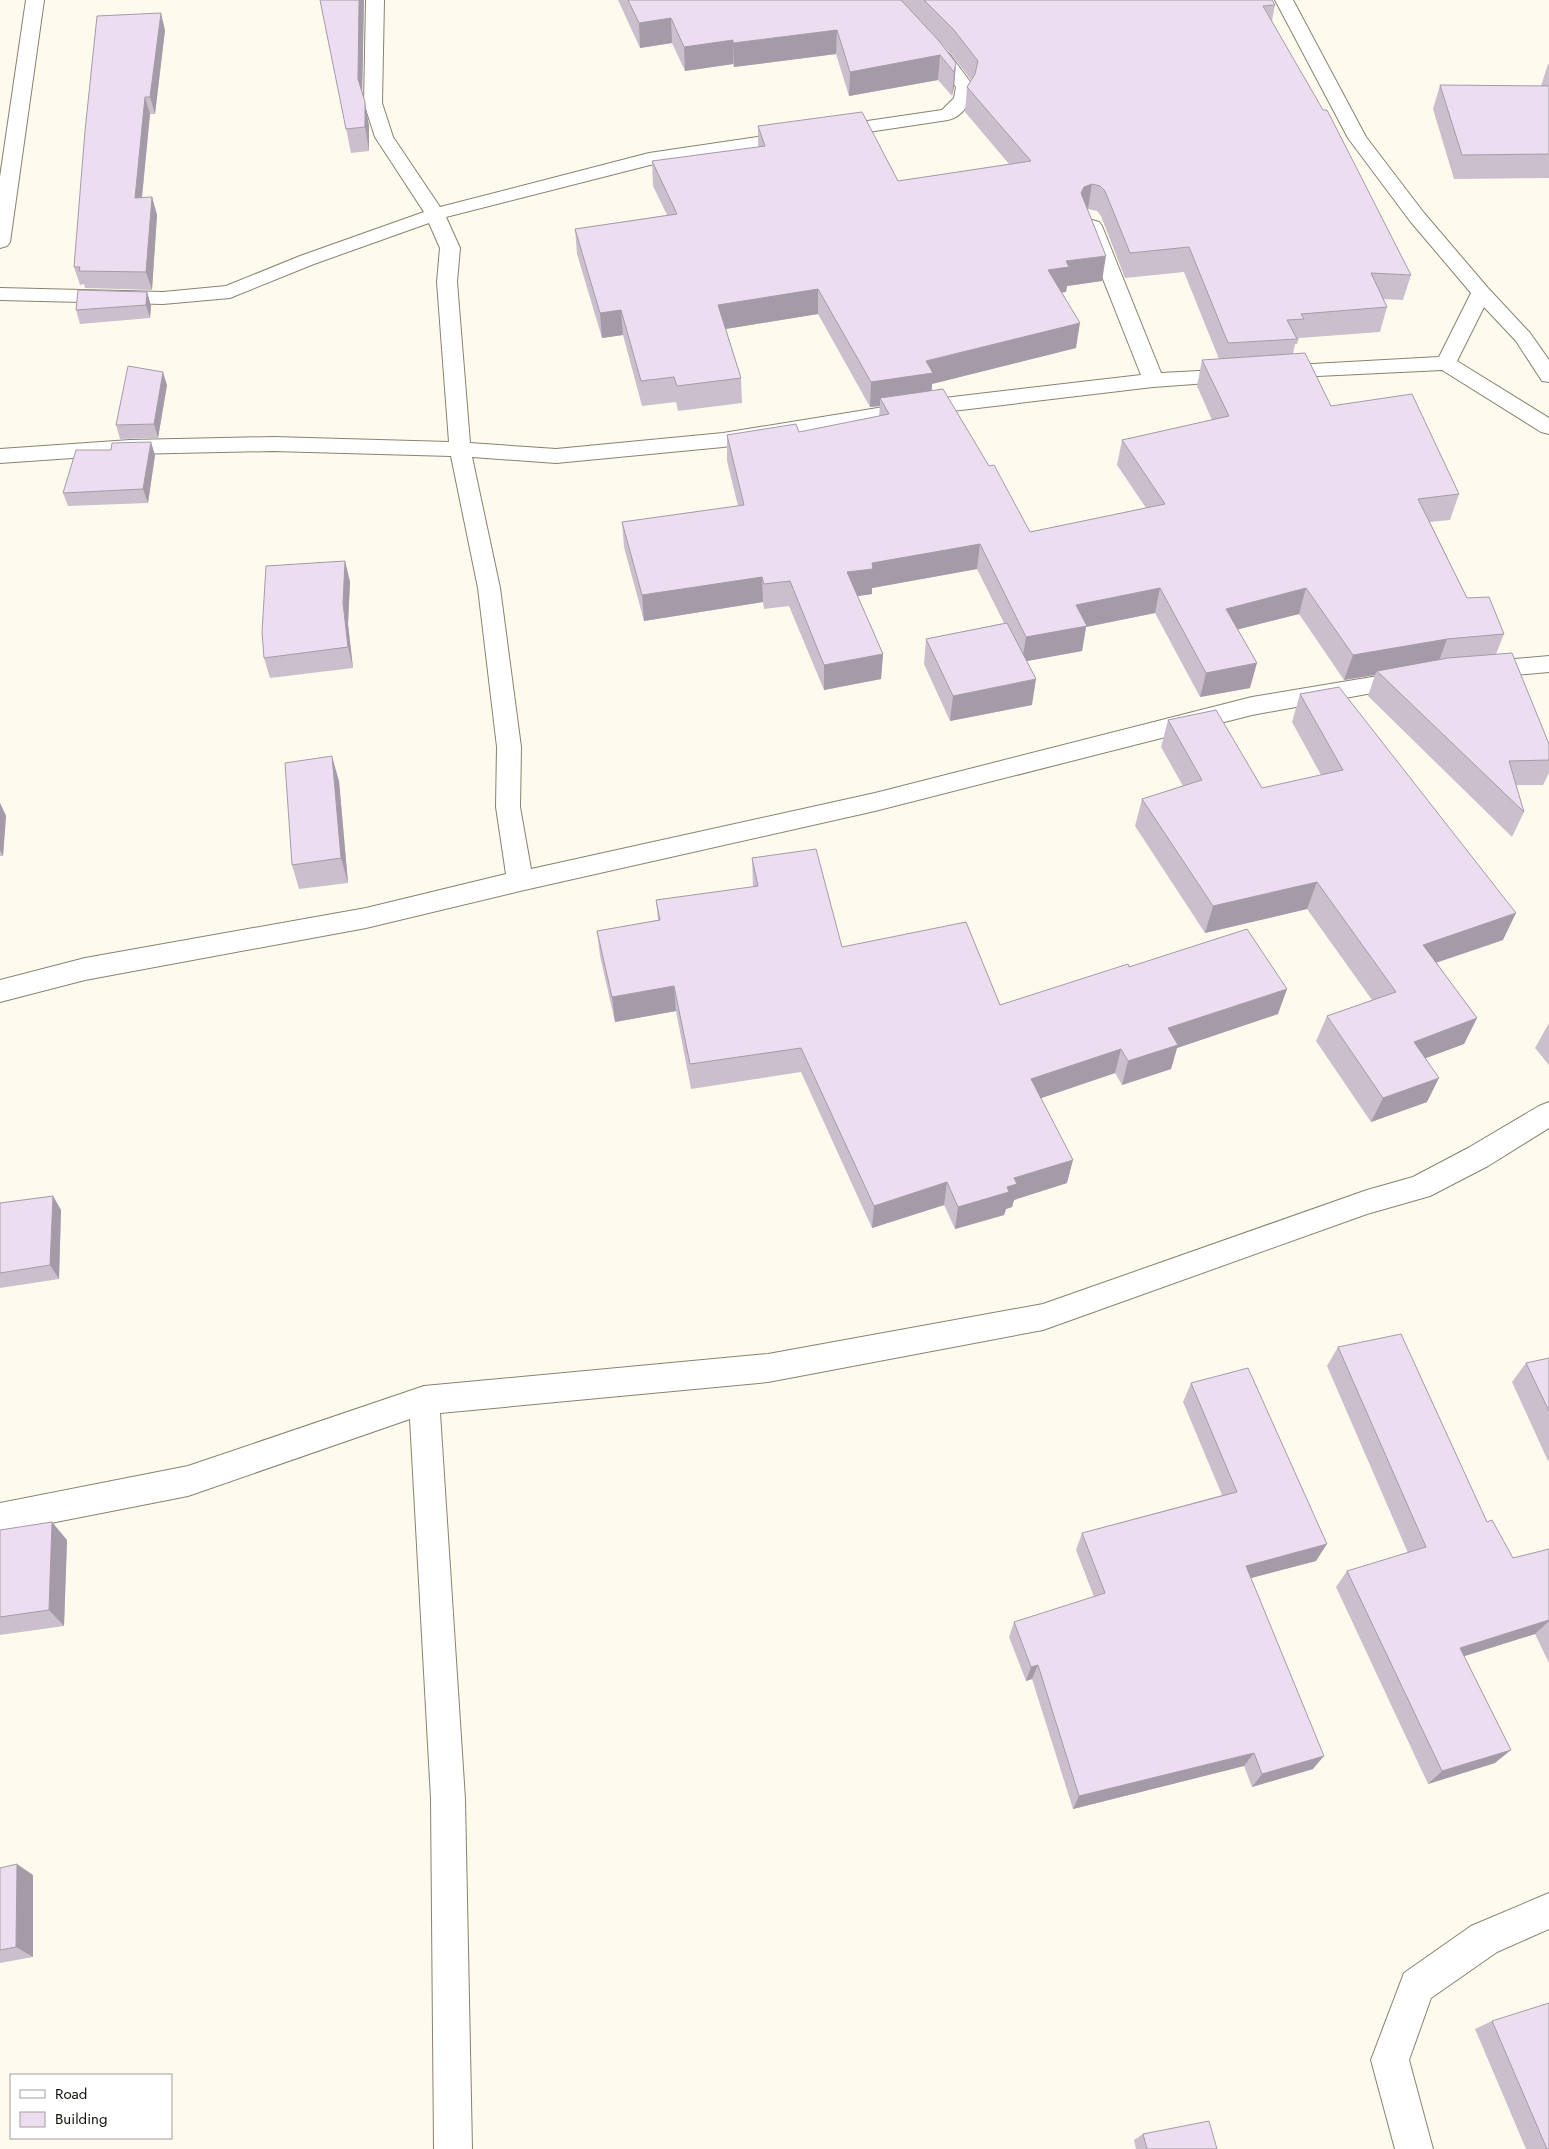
<svg xmlns="http://www.w3.org/2000/svg" width="1549" height="2149" font-family="Jost,sans-serif">
  <style>
    .lines { fill: none; stroke-linecap: round; stroke-linejoin: round }
    .minor-casing { stroke: #88836f; stroke-width: 2 }
    .minor { fill: #fff; fill-rule: evenodd }
    .wall { fill: #cbbfce; fill-rule: evenodd }
    .shaded-wall { fill: #a59ba8 }
    .building { fill: #ecdef0; stroke: #a59ba8 }
  </style>
  <rect width="100%" height="100%" fill="#fefbee"/>
  <g class="lines">
    <g class="minor-casing">
      <path id="minor" d="M26,0H44L10,242L7,246L0,248V177Z
        M366,0H384L382,103L393,137L440,207L649,153L942,110L954,98L956,87L939,64L878,0H897L951,56L974,87C972,101 963,117 948,120L650,165L446,217L460,248L457,282L470,443L556,449L723,433L927,400L1141,375L1082,226L1085,222L1092,220L1099,222L1102,226L1161,373L1236,369L1243,370L1246,375L1243,380L1236,381L1153,387L927,414L723,447L556,463L472,457L500,588L521,747L520,807L531,869L875,793L1252,697L1408,671L1416,673L1420,679L1416,685L1252,715L875,811L520,891L366,928L85,980L0,1002V980L85,958L366,908L506,874L496,807L497,747L478,588L451,456L273,451L130,454L0,463V449L130,440L273,437L449,442L437,282L440,248L429,223L314,264L230,298L163,304L0,300V288L163,292L226,286L300,256L424,212L375,137L364,103Z
        M1275,0H1293L1366,137L1424,213L1488,288L1530,333L1549,360V382L1542,381L1516,341L1484,307L1457,361L1549,418V434L1541,432L1442,370L1276,378L1269,377L1266,372L1269,367L1276,366L1439,357L1471,293L1410,221L1348,138Z
        M1549,656V672L1481,678L1473,676L1469,670L1473,664L1481,662Z
        M1549,1102V1128L1488,1166L1430,1196L1367,1214L1043,1330L768,1382L440,1413L465,1799L472,2149H434L431,1799L410,1419L188,1496L0,1533V1503L188,1466L424,1386L768,1354L1043,1304L1367,1190L1413,1177L1468,1148L1539,1106Z
        M1549,1893V1929L1497,1952L1431,1998L1409,2060L1433,2149H1395L1371,2060L1404,1973L1471,1926Z"/>
    </g>
    <use href="#minor" class="minor"/>
  </g>
  <path class="wall" d="M320,0H364L362,93L369,126V151L351,153Z
    M618,0H1272L1275,5L1272,21L1411,275L1403,300L1383,299L1387,307L1380,332L1299,338L1297,344H1295L1293,354L1331,406L1459,494L1450,520L1430,522L1467,598L1504,634L1496,654L1549,744V773L1543,785H1516L1524,812L1512,837L1368,696L1375,675L1344,680L1299,614L1238,629L1250,688L1200,697L1155,613L1086,627L1082,651L1026,661L1032,705L950,721L924,664L926,639L1004,623L977,569L872,588V594L857,596L883,654L881,679L824,690L789,606L764,609L763,602L644,621L624,547L622,522L738,506L727,461V435L799,432L879,416L880,406L870,407L818,314L726,329L741,378L742,403L678,411L676,402L642,406L623,335L602,338L577,254L575,229L667,215L653,186L652,161L758,147V126L898,181L1009,164L965,112L967,87L971,80L952,55L942,44L956,63L954,87L952,96L938,80L849,96L836,54L734,67L733,64L685,71L672,43L640,48ZM1088,209L1097,211L1101,216L1125,278L1184,272L1219,359L1202,360L1197,386L1212,420L1122,440L1117,465L1146,508L1030,532L989,466L932,390V384L1076,348L1061,292H1066L1067,286L1102,281L1087,210Z
    M165,30L155,114H150L142,198L152,197L157,215L152,290L85,288L84,284L80,285L74,267Z
    M1548,64H1549V178L1454,179L1433,109L1440,85L1541,86Z
    M147,292L151,306L150,318L80,324L76,310Z
    M167,385L158,438L120,439L116,425Z
    M155,455L148,503L68,506L63,493Z
    M345,561L350,582L348,624L353,668L270,678L264,658Z
    M1300,694L1503,940L1436,963L1477,1018L1464,1044L1425,1058L1427,1102L1371,1122L1316,1041L1327,1016L1372,1000L1307,909L1205,933L1135,826L1142,799L1183,786L1161,747L1168,720L1262,788L1321,775L1292,722Z
    M339,781L348,883L299,889L292,865Z
    M0,803L6,816L3,856H0Z
    M752,858L842,947L1000,1005L1129,967L1278,1014L1177,1048L1171,1069L1122,1085L1115,1073L1041,1098L1067,1183L1014,1200L1012,1207L1006,1209L1004,1215L955,1229L944,1205L872,1228L801,1072L691,1089L676,1011L615,1022L600,956L597,931L658,920L656,900L753,887Z
    M1549,1023V1065L1535,1048Z
    M53,1196L61,1210L59,1279L0,1288V1203Z
    M1338,1347L1487,1522L1513,1558L1549,1549V1663L1535,1634L1464,1656L1495,1763L1428,1784L1336,1587L1347,1571L1408,1553L1327,1366Z
    M1549,1358V1460L1548,1461L1512,1382L1526,1363Z
    M1191,1383L1316,1561L1251,1578L1313,1769L1252,1787L1244,1766L1073,1809L1032,1679L1026,1681L1009,1637L1014,1622L1094,1597L1076,1550L1082,1533L1222,1495L1183,1402Z
    M0,1530L67,1540L64,1626L0,1635Z
    M0,1868L33,1875V1957L0,1963Z
    M1492,2021L1549,2149H1526L1475,2029Z
    M1143,2134L1217,2149H1136L1134,2140Z"/>
  <path class="shaded-wall" d="M359,0H364L362,103L358,79Z
    M161,13L165,30L155,114L150,97Z
    M671,18L672,43L640,48L639,23Z
    M837,30L836,54L734,67L733,43Z
    M733,40V64L685,71L684,47Z
    M940,55L938,80L849,96L850,72Z
    M956,63L954,87L952,96L954,72Z
    M145,97L150,114L140,216L135,198Z
    M365,102L369,126V151L365,127Z
    M1092,184L1088,209L1080,212L1081,193L1084,187Z
    M152,197L157,215L152,290L146,272Z
    M1106,256L1102,281L1067,286L1066,292L1045,295L1048,270L1066,261Z
    M818,289V314L719,330L718,305Z
    M147,292L151,306L150,318L146,305Z
    M621,310L623,335L602,338L600,313Z
    M1080,323L1076,348L932,384L931,398H880V406L870,407L871,382L926,361Z
    M163,372L167,385L158,438L154,424Z
    M151,442L155,455L148,503L143,489Z
    M980,544L977,569L872,588V594L846,598L847,572L872,563Z
    M345,561L350,582L348,624L353,668L348,647L343,603Z
    M762,577L763,602L644,621L642,595Z
    M1160,588L1155,613L1086,627L1082,651L1022,662L1026,637L1076,605Z
    M1306,588L1299,614L1220,634L1226,609Z
    M1447,639L1438,664L1377,671L1375,675L1344,680L1353,655Z
    M883,654L881,679L824,690V665Z
    M1257,663L1250,688L1200,697L1206,673Z
    M1036,679L1032,705L950,721L953,696Z
    M332,756L339,781L348,883L341,858Z
    M0,803L6,816L3,856L0,850Z
    M1317,882L1307,909L1205,933L1213,906Z
    M1516,913L1503,940L1411,971L1423,945Z
    M674,986L676,1011L615,1022L612,997Z
    M1287,989L1278,1014L1177,1048L1171,1069L1122,1085L1128,1061L1168,1028Z
    M1477,1018L1464,1044L1402,1067L1414,1042Z
    M1121,1049L1115,1073L1027,1103L1031,1079Z
    M1439,1078L1427,1102L1371,1122L1383,1098Z
    M1073,1160L1067,1183L1014,1200L1012,1207L1006,1209L1004,1215L955,1229L958,1207L1007,1187L1014,1178Z
    M947,1182L944,1205L872,1228L874,1206Z
    M53,1196L61,1210L59,1279L50,1265Z
    M52,1522L67,1540L64,1626L49,1610Z
    M1327,1544L1316,1561L1236,1582L1246,1566Z
    M1549,1620V1621L1535,1634L1446,1662L1460,1648Z
    M1038,1665L1032,1679L1026,1681L1031,1667Z
    M1511,1750L1495,1763L1428,1784L1442,1771Z
    M1254,1753L1244,1766L1073,1809L1079,1796Z
    M1324,1756L1313,1769L1252,1787L1262,1774Z
    M17,1864L33,1875V1957L16,1947Z"/>
  <path class="building" d="M320,0H359L358,79L365,102V127L346,129Z
    M628,0H901L939,41L956,63L954,72L940,55L850,72L837,30L733,43V40L684,47L671,18L639,23Z
    M924,0H1272L1275,5L1263,6L1323,110H1327L1411,275L1371,273L1387,307L1301,314L1304,319L1287,320L1297,339L1228,343L1189,247L1130,253L1105,191L1100,186L1092,184L1084,187L1081,193L1106,256L1066,261L1069,267L1048,270L1080,323L926,361L933,373L871,382L818,289L718,305L741,378L677,386L674,377L641,381L621,310L600,313L575,229L677,214L652,161L765,146L758,126L862,112L898,181L1031,161L967,87L975,74L978,61L954,30Z
    M161,13L150,97H145L135,198L152,197L146,272L79,271L80,267H74L85,131L97,16Z
    M1440,85L1549,86V154L1462,155Z
    M78,290L147,292L146,305L76,310Z
    M1305,353L1331,406L1412,394L1459,494L1418,499L1467,598L1489,597L1504,634L1447,639L1353,655L1306,588L1226,609L1257,663L1206,673L1160,588L1076,605L1087,626L1026,637L980,544L872,563L873,569L847,572L883,654L824,665L790,581L764,584L762,577L642,595L622,522L744,505L727,435L796,424L799,432L889,414L880,398L943,389L989,466L994,465L1030,532L1165,504L1122,440L1229,416L1202,360Z
    M128,366L163,372L154,424L116,425Z
    M151,442L143,489L63,493L76,450H111L112,443Z
    M345,561L343,603L348,647L264,658L262,632L266,566Z
    M1007,623L1036,679L953,696L926,639Z
    M1512,653L1549,744V760L1509,761L1524,812L1377,671L1448,658Z
    M1339,687L1516,913L1423,945L1477,1018L1414,1042L1439,1078L1383,1098L1327,1016L1396,992L1317,882L1213,906L1142,799L1202,780L1168,720L1216,710L1262,788L1343,770L1300,694Z
    M332,756L341,858L292,865L285,763Z
    M816,849L842,947L966,922L1000,1005L1128,964L1129,967L1247,929L1287,989L1168,1028L1178,1045L1128,1061L1121,1049L1031,1079L1073,1160L1014,1178L1017,1184L1007,1187L1009,1192L958,1207L947,1182L874,1206L801,1048L690,1064L674,986L612,997L597,931L660,920L656,900L758,886L752,858Z
    M53,1196L50,1265L0,1273V1203Z
    M1401,1334L1487,1522L1492,1520L1513,1558L1549,1549V1620L1460,1648L1511,1750L1442,1771L1347,1571L1426,1547L1338,1347Z
    M1549,1358V1411L1526,1363Z
    M1248,1368L1327,1544L1246,1566L1324,1756L1262,1774L1254,1753L1079,1796L1038,1665L1031,1667L1014,1622L1105,1593L1082,1533L1237,1492L1191,1383Z
    M52,1522L49,1610L0,1617V1530Z
    M17,1864L16,1947L0,1950V1868Z
    M1549,2003V2149H1547L1492,2021Z
    M1209,2121L1217,2149H1147L1143,2134Z"/>
  <rect x="10" y="2074" width="162" height="65" fill="#ffffff" stroke="#a09f9d"/>
  <rect x="20" y="2090" width="25" height="8" fill="#ffffff" stroke="#a09f9d"/>
  <text x="55" y="2099" font-size="15" fill="#121009">Road</text>
  <rect x="20" y="2112" width="25" height="15" fill="#ecdef0" stroke="#a09f9d"/>
  <text x="55" y="2124" font-size="15" fill="#121009">Building</text>
</svg>
